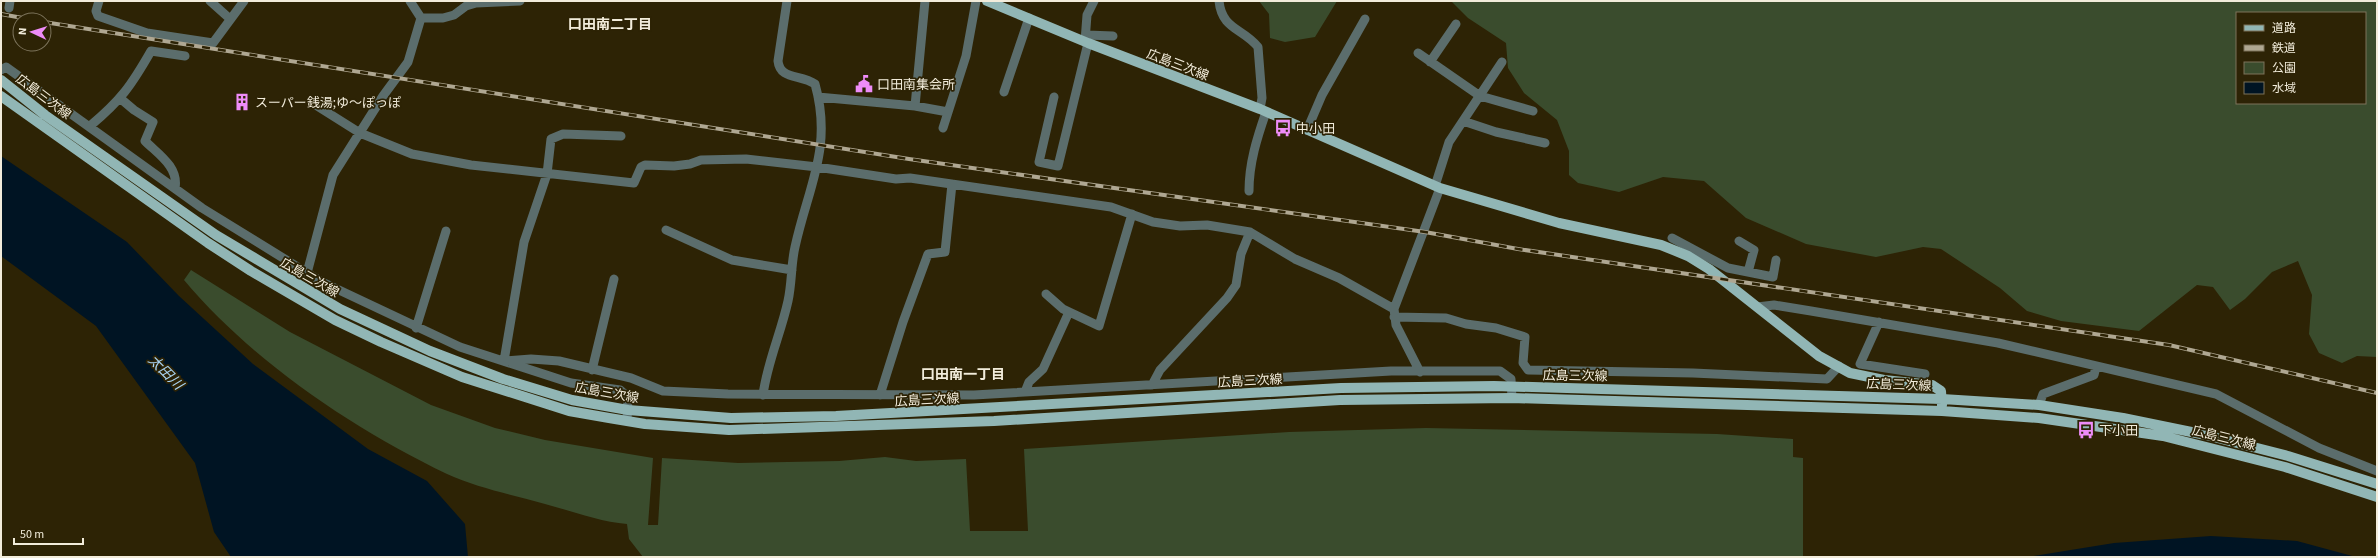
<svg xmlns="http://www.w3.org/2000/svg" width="2378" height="558" font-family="'Source Sans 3','Noto Sans JP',sans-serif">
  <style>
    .green { fill: #3a4c2d; fill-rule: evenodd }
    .water { fill: #001423 }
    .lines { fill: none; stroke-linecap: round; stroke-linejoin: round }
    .street { stroke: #5b6d6c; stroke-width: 9 }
    .primary { stroke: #91b6b5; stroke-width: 10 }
    .rail-casing { stroke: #afa792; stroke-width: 4 }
    .rail { stroke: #2d2305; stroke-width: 2.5; stroke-dasharray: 8; stroke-linecap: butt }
    .labels { text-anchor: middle; stroke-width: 3.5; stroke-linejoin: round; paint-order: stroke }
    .street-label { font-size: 13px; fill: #f2ecdb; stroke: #2d2305 }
    .poi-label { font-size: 13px; fill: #f2ecdb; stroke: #2d2305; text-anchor: start }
    .neighbourhood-label { font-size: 14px; font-weight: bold; fill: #f2ecdb; stroke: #2d2305 }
    .water-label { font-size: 14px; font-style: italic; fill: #a8d3f3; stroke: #2d2305 }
  </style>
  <rect width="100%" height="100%" fill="#2d2305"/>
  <path class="green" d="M1259,1H1337L1315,37L1285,42L1270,38L1269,14Z
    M1451,1H2377V357L2357,356L2342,363L2319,353L2309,334L2312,295L2298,261L2272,272L2245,299L2230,310L2213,287L2197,285L2139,331L2061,321L2027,311L2000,288L1941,249L1923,247L1876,257L1806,244L1746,218L1704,181L1663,177L1619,192L1578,183L1569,175V151L1557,120L1524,93L1508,68L1506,43L1468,18ZM2237,13H2365V103H2237Z
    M191,270L290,332L431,405L495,428L545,440L653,458L648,525H658L662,458L738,463L839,461L885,457L916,461L966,459L970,531H1028L1024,449L1289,432L1426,428L1717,434L1793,439V457L1803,458V557H643L629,539L627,524C600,522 572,511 545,504C513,495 478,488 447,474C352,428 252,361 184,280Z"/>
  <path class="water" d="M1,156L127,242L179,296L253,364L368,449L427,481L465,524L468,557H231L214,532L195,463L96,326L1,256Z
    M2211,536L2297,541L2356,557H2028L2114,543Z"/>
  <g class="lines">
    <path class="street" d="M99,1L96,11L98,16L147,33L213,43L244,1
      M210,1L229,18
      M410,1L421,18H443L454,15L466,6L476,3L520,1
      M1219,1C1222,30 1243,28 1258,47L1262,98L1260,109
      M9,8L10,1
      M1087,35L1113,36
      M1085,41L1087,15L1094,1
      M1418,53L1480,96L1533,111
      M1430,62L1456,24
      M1,70L6,67L202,208L322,282L460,347L571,383L620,390L628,397L627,421
      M1004,92L1029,18
      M818,97L915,106L948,112
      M1054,97L1039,162L1058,166L1088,43
      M121,99L134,110L153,122L145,141C158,154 179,167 175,188
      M314,104L360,133L412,154L471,165L634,183L641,167L645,165L674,166L690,164L701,160L746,159L817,167L896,179L910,178L1111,207L1153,222L1180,226L1207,225L1250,232L1295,259L1339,278L1394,309
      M915,106L925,1
      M1463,121L1496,132L1545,143
      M90,126C121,100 131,86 151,51L185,56
      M943,128L966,56L976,1
      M1307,130L1322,95L1365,19
      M621,136L563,134L551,139L547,174L524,242L504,361L531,359L559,361L631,378L663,391L728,394L974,395L1391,371H1500L1511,379L1512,398
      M1435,186L1449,142L1502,62
      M1249,191C1249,163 1257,138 1266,112
      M666,230L732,260L792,270
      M1672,238L1728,268L1773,277L1776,260
      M1739,241L1754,250L1748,272
      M307,273L333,175L383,96L408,62L421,18
      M1046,294L1063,309L1099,326L1132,214
      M1757,307L1774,305L1811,311L1998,343L2216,394L2319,448L2377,471
      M1394,317L1446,318L1466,324L1496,328L1525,337L1523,363L1528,370L1693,373L1827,379L1839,366
      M1879,322L1860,364L1925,374
      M416,328L446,231
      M592,370L614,279
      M1420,372L1396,325L1394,309L1440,188
      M1152,385L1160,370L1227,298L1236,285L1241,254L1250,232
      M1025,392L1029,382L1043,369L1069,312
      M763,395C767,363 781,333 788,301C792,283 791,264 795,247C808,187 833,148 815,84C800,74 780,80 778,61L787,1
      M880,395L903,322L928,254L945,252L952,184
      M2039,405L2043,394L2094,375L2096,367"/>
    <path class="primary" d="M987,1L1088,43L1260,109L1440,188L1559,223L1661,245L1688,256L1709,269L1819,356L1850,373L1884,380L1932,385L1941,391L1942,405
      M1,80L45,115L216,235L340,309L430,351L503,379L572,400L628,410L731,418L836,416L1341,388L1494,386L1942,399L2039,405L2123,418L2206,435L2288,456L2377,484
      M1,96L208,243L251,271L335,320L381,342L462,377L569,411L609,418L645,424L729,430L994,421L1340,400L1512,398L1942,411L2039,418L2163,436L2285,467L2377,497"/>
    <g class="rail-casing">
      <path id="rail" d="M1,14L33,20
        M44,22L909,159L1425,232L1518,249L2169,345L2377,393"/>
    </g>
    <use href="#rail" class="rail"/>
  </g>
  <defs>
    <g id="civic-bare" transform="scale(1.38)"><path d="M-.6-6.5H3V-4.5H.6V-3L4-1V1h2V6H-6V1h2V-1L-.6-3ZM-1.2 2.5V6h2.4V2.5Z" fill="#ee8cf8" stroke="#2d2305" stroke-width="2.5" paint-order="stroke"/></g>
    <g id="building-bare" transform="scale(1.38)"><path d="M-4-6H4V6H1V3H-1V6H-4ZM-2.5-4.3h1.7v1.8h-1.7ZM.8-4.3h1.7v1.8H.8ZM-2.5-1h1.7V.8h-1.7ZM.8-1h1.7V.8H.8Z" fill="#ee8cf8" stroke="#2d2305" stroke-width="2.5" paint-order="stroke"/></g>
    <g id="bus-bare" transform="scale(1.38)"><path d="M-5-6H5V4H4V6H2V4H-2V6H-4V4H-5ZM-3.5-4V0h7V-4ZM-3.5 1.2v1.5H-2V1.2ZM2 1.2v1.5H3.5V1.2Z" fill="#ee8cf8" stroke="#2d2305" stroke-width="2.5" paint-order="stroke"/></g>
  </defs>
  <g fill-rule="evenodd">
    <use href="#civic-bare" x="864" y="84"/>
    <use href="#building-bare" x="242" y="102"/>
    <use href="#bus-bare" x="1283" y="128"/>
    <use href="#bus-bare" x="2086" y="430"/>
  </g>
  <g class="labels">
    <g class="street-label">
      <text transform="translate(1178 64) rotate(21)" y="5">広島三次線</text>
      <text transform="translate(44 96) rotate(37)" y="5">広島三次線</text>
      <text transform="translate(310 277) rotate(30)" y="5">広島三次線</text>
      <text transform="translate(1575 375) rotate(1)" y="5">広島三次線</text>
      <text transform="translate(1250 380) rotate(-3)" y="5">広島三次線</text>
      <text transform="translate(1899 384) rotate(2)" y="5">広島三次線</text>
      <text transform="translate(607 392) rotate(10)" y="5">広島三次線</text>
      <text transform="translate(927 399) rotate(-3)" y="5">広島三次線</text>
      <text transform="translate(2224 437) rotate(14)" y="5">広島三次線</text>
    </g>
    <g class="poi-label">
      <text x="877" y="89">口田南集会所</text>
      <text x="255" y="107">スーパー銭湯;ゆ～ぽっぽ</text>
      <text x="1296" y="133">中小田</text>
      <text x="2099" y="435">下小田</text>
    </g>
    <g class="neighbourhood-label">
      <text x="610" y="29">口田南二丁目</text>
      <text x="963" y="379">口田南一丁目</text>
    </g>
    <g class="water-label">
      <text transform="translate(166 372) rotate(45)" y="5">太田川</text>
    </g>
  </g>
  <rect width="2378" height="558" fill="none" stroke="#f2ecdb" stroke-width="4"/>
  <rect x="2236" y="12" width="130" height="92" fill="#2d2305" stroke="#7c735b"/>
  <rect x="2244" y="25" width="20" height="6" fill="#91b6b5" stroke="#7c735b"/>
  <text x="2272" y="32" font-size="12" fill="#f2ecdb">道路</text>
  <rect x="2244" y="45" width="20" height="6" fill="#afa792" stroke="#7c735b"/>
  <text x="2272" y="52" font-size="12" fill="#f2ecdb">鉄道</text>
  <rect x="2244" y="62" width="20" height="12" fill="#3a4c2d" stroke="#7c735b"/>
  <text x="2272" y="72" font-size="12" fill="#f2ecdb">公園</text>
  <rect x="2244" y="82" width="20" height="12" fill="#001423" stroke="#7c735b"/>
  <text x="2272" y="92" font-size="12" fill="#f2ecdb">水域</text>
  <g transform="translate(32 32) rotate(274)"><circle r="19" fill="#2d2305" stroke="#7c735b"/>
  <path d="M0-3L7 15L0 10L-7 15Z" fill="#ee8cf8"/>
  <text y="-6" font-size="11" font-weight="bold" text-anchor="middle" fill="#f2ecdb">N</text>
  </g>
  <path d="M14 538v6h69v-6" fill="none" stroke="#f2ecdb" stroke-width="2"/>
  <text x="20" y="538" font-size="12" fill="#f2ecdb" stroke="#2d2305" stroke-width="3" paint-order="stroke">50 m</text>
</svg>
